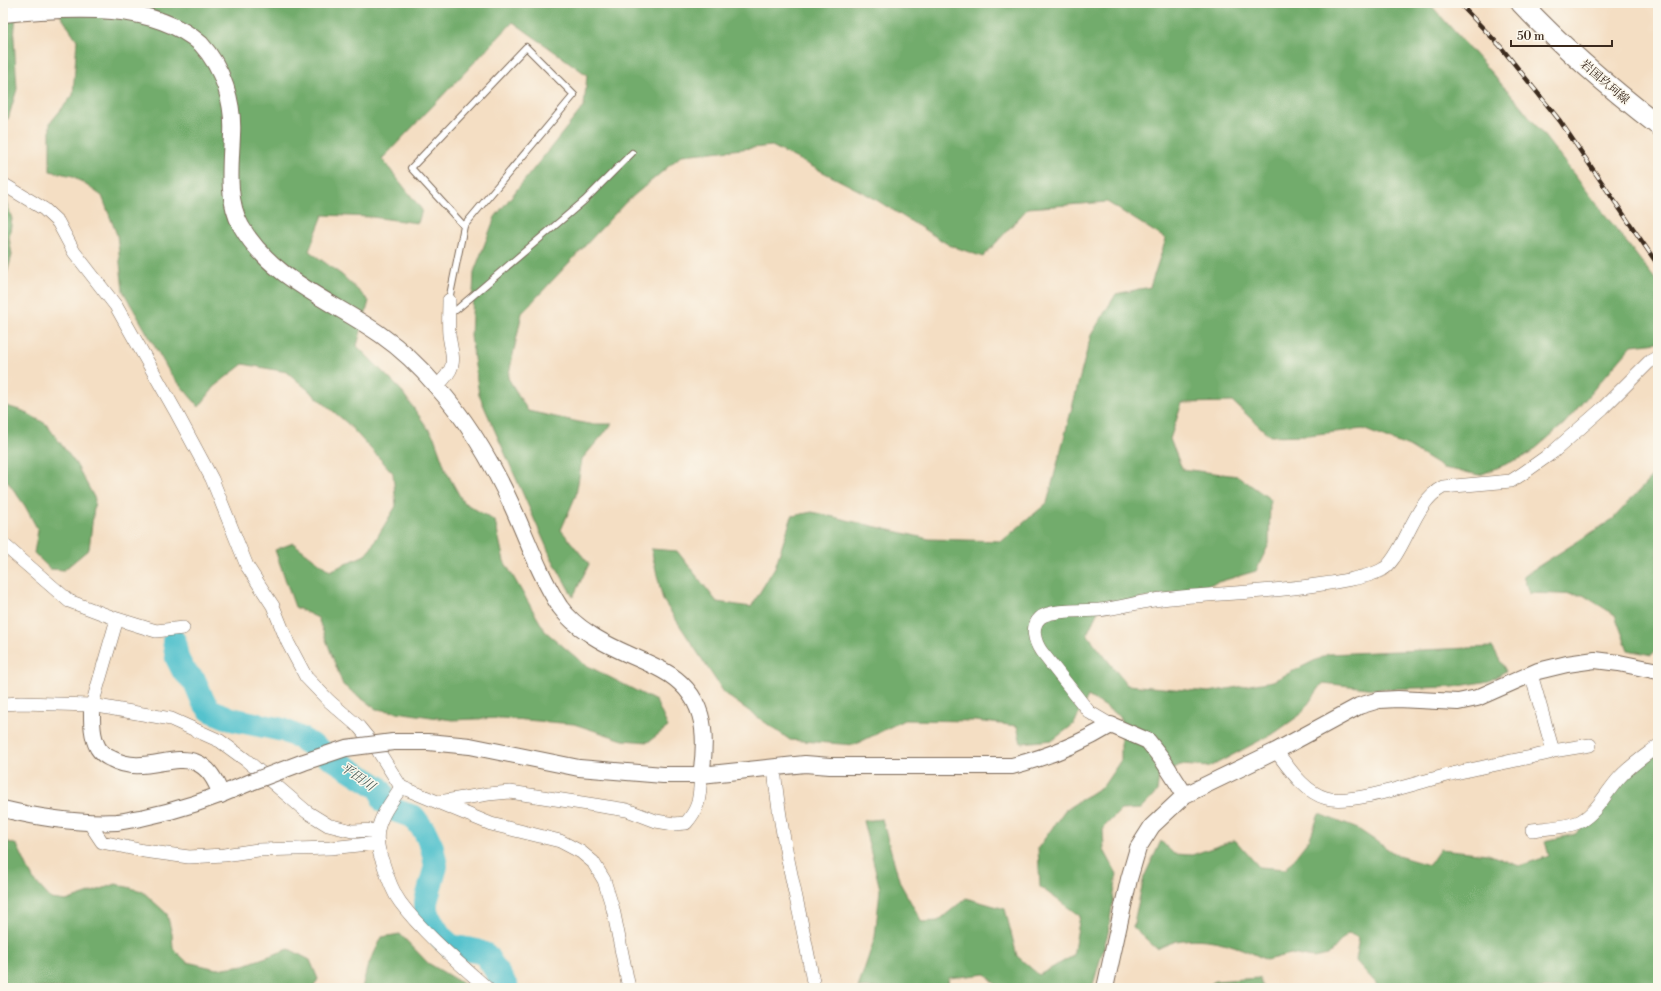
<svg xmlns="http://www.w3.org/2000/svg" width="1661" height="991" font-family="'Libre Bodoni','Noto Serif JP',serif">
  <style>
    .forest { fill: #72ac6c; stroke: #566b45 }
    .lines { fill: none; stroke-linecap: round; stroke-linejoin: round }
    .river { stroke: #55c2cd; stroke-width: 24 }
    .service-casing { stroke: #7c6958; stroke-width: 8 }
    .minor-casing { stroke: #7c6958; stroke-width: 14 }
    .tertiary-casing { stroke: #7c6958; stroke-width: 18 }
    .primary-casing { stroke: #7c6958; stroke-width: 22 }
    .service { stroke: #fff; stroke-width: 6 }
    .minor { stroke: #fff; stroke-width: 13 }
    .tertiary { stroke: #fff; stroke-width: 16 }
    .primary { stroke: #fff; stroke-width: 20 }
    .rail-casing { stroke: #3b2a1e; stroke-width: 4.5 }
    .rail { stroke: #fbf7ec; stroke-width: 3; stroke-dasharray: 9; stroke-linecap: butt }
    .tertiary-bridge-casing { stroke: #7c6958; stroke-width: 18; stroke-linecap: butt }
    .tertiary-bridge { stroke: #fff; stroke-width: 16 }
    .labels { text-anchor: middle; stroke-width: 3; stroke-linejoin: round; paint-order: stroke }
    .street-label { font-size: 12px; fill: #3b2a1e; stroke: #fbf7ec }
    .water-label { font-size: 13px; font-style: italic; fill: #435853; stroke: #fbf7ec }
  </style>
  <rect width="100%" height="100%" fill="#fbf7ec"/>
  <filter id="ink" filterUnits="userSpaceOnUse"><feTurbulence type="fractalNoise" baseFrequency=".025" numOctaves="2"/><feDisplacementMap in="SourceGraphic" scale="8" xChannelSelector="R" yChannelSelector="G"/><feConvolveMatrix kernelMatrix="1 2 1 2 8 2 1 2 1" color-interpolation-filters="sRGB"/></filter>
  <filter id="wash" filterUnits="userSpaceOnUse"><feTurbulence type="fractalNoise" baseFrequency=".012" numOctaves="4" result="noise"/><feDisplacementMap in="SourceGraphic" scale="16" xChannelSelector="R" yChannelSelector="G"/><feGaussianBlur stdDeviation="0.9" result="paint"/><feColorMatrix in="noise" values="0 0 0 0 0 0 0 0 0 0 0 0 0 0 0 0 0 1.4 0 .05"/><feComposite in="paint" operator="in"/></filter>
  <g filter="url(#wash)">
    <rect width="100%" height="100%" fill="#f4dec3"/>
    <path class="forest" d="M3,3H20L17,4L14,38L17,89L8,119L3,118Z
      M52,3H1429L1521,106L1658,283V342L1632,345L1564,424L1528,455L1480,475L1443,468L1409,447L1363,429L1308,435L1270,436L1233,402L1182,403L1170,439L1182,469L1238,476L1270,499L1269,544L1256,571L1184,592L1101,605L1087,634L1127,685L1209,692L1273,681L1328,654L1492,647L1506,671L1489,681L1453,687L1376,689L1323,683L1300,715L1276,732L1210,767L1180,765L1159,776L1157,792L1141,809L1121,810L1103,828L1104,850L1117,874L1108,933L1092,988H999L986,974L949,978L947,988H858L875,937L880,889L863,821L882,819L900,883L922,922L938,921L966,898L1005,909L1017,956L1039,975L1073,956L1080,916L1040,887L1038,848L1065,810L1104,785L1121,760V717L1088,696L1074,724L1053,740L1021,743L1017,726L976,721L904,720L854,745L790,740L725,694L663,600L651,549L677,551L717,602L751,607L775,567L792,516L812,512L929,539L1002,541L1047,503L1091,335L1116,294L1150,287L1166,239L1107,202L1028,208L983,257L949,245L870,196L772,146L682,155L625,203L522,313L508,378L528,411L588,424H612L582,459L576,495L561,530L589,564L573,597L551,557L479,395L471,336L474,272L495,217L584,106L587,75L513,22L382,159L422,210L418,223L372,217L323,215L309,251L342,275L369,301L357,346L400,389L434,437L446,471L463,502L495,521L504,561L545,631L584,664L656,701L668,727L648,742L623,740L574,724L501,718L452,720L376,709L343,685L318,618L295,607L275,550L293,543L330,571L367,554L396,506L393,473L347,423L287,372L243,364L216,385L199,407L170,373L123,291L117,235L102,196L73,176L50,171V123L73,95L77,40Z
      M3,199L6,201L12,219L9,238L12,255L7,273H3Z
      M3,405L23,411L46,424L76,464L95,499L89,549L64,570L50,569L34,553L38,530L25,506L3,475Z
      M1658,470V650L1651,655L1628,650L1615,615L1583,595L1529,593L1523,576L1613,519Z
      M1658,754V988H1379L1375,982L1355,960L1359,938L1348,933L1328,955L1313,958L1291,954L1266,960C1240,946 1207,935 1177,941C1170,943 1163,946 1157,949L1133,927L1144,877L1161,841L1174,854L1192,855L1235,840L1259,867L1286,869L1310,838L1319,814L1358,829L1398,856L1429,865L1440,849L1488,854L1519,866L1549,856L1545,841L1575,834L1599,812L1629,774Z
      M3,840L17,845L33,879L51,899L66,901L116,884L142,891L167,914L172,934L173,948L187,962L217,969L244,965L289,949L310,960L318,979L313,988H3Z
      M400,934L428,963L470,988H362L367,968L382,937Z
      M1259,978L1263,988H1205L1215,981Z"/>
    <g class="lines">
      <path class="river" d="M174,641L177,658L183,670L195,682L203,701L210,710L231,719L283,730L300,738L378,787L382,792L384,801L394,810L414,817L425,832L432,847L436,866L426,902V913L441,937L451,946L477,951L486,955L507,988"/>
    </g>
  </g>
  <g filter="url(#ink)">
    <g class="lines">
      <g class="service-casing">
        <path id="service" d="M449,300L464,226L574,95L526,47L411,168L464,226
          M449,311L456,310L585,200L632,153"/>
      </g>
      <g class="minor-casing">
        <path id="minor" d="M3,184L44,209L58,222L74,252L116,306L176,412L212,479L247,566L273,606L288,643L306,677L329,701L359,727L377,749L401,787L491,824L560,841L581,852L593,862L604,880L613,909L629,988
          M437,386C458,366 453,361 449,335C448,323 449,311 449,300
          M3,544L69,601L117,619L92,705
          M117,619L156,631L183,628
          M1531,674L1553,751L1590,745
          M3,704L21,703L92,705L171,719L220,741L246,760L307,812L328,825L352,831L378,830
          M1111,725L1089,712L1041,651C1035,642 1030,627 1040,618C1049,609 1085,611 1099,610C1120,608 1141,601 1162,599C1213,593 1265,593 1316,585C1332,583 1371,577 1383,569C1388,567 1392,560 1395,556C1410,534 1418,500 1443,487L1511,481L1522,474L1553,452L1603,408L1649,362L1658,357
          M1276,751C1289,768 1304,792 1326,798C1352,806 1427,779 1456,773C1487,766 1518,760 1549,753L1553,751
          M774,767C780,842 802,914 814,988
          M401,787C393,800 381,814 378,830C376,841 379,853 383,863C387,876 392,891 400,902C422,932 459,963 487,988
          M439,802L488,794L510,792L627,810L656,821L674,824L686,823C701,806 699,796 701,775
          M88,821L102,842L144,851L189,857L224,855L258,850L330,848L377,843
          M1532,830C1547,828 1566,828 1581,821C1597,812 1607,791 1620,777C1631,765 1645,756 1658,746"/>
      </g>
      <g class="tertiary-casing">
        <path id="tertiary" d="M3,14C67,9 152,0 201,44C223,68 234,103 232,135C231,164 226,199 241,226C271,279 333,301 381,335C401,349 420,367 436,386C469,422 493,464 513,508C528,541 540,576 560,607C568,618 579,627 590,634C613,650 638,657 662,670C705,693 708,732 701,775
          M92,705C92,719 91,735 98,748C101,753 107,757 112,759C154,782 198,728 221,795
          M393,742H428L470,746L579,768L663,775H701L805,764L830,766H1012C1047,757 1080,744 1111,725L1148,741L1162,759L1185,795
          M3,809C40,818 79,824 117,822C125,821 133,819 141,818C180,810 215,798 251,782
          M1105,988L1129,879L1138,848L1152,826L1185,795L1276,751L1359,706L1379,700L1398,699L1458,702L1477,698L1538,671L1567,664L1595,660L1619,663L1658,671"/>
      </g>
      <g class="primary-casing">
        <path id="primary" d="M1521,3C1563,48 1610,88 1658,125"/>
      </g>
      <use href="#service" class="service"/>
      <use href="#minor" class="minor"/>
      <use href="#tertiary" class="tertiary"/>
      <use href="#primary" class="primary"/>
      <g class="rail-casing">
        <path id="rail" d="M1459,3L1500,46L1560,121L1658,265"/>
      </g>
      <use href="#rail" class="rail"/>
      <g class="tertiary-bridge-casing">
        <path id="tertiary-bridge" d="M251,782L304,762L346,748L393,742"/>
      </g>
      <use href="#tertiary-bridge" class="tertiary-bridge"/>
    </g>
  </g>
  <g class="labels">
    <g class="street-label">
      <text transform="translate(1605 82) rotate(41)" y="4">岩国玖珂線</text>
    </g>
    <g class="water-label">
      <text transform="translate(358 776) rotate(35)" y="5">平田川</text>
    </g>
  </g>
  <rect width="1661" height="991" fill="none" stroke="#fbf7ec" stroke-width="16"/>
  <path d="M1511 40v6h101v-6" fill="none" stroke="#3b2a1e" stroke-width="2"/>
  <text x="1517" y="40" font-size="12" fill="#3b2a1e" stroke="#fbf7ec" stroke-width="3" paint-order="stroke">50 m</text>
</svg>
